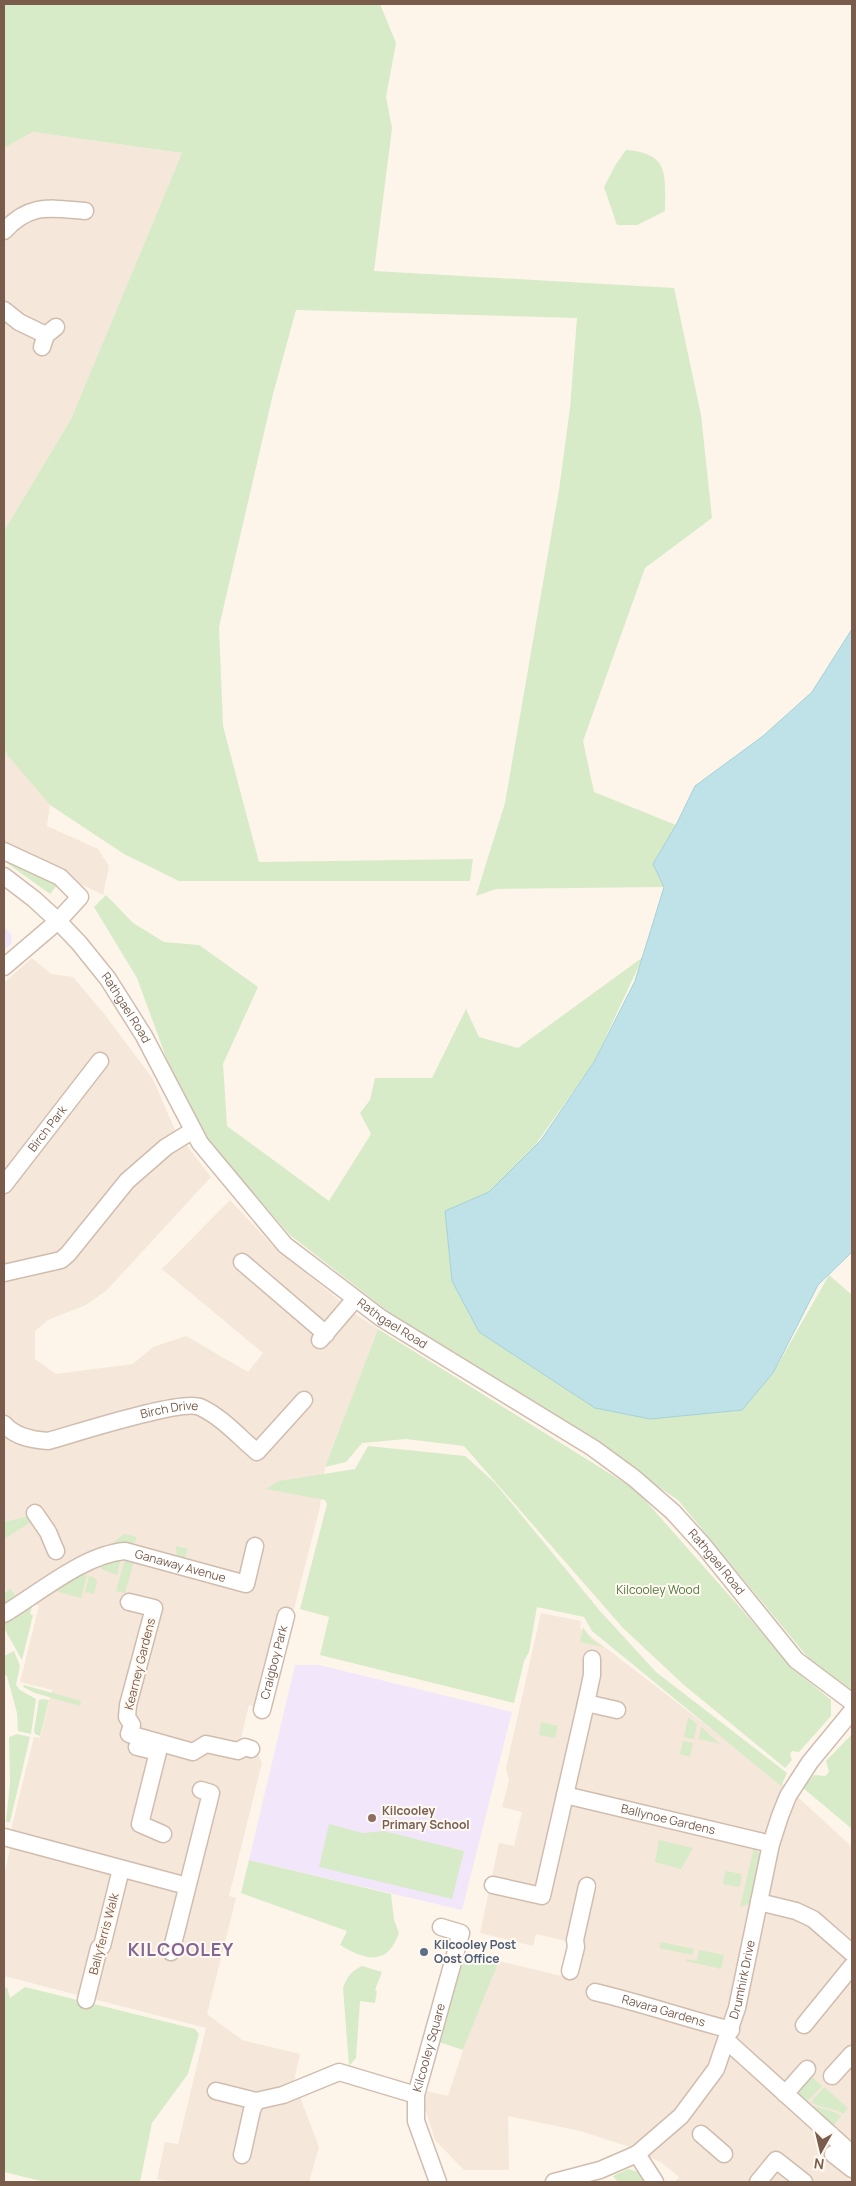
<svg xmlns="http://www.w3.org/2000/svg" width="856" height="2186" font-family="Manrope,sans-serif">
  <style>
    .residential { fill: #f5e7d9 }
    .education { fill: #f2e7fa }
    .green { fill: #d7ebc8 }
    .water { fill: #bee2e7; stroke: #a4d2d9 }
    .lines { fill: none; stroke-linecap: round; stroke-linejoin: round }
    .minor-casing { stroke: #d0bdaf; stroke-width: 19 }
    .minor { stroke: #fff; stroke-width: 16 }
    .education-dot { fill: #8d6e63; stroke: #fff9f1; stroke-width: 2 }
    .service-dot { fill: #5c6f8a; stroke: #fff9f1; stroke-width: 2 }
    .labels { text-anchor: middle; stroke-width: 4; stroke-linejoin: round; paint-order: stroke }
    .street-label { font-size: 12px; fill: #795c4c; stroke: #fff9f1 }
    .park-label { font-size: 12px; fill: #527841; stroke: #fff9f1 }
    .education-label { font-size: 12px; font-weight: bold; fill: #785e54; stroke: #fff9f1; text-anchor: start }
    .service-label { font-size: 12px; font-weight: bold; fill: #4e5e75; stroke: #fff9f1; text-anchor: start }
    .district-label { font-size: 18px; font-weight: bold; letter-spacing: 1px; fill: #836594; stroke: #fff9f1 }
  </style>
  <rect width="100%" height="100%" fill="#fdf5ea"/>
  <path class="residential" d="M33,132L182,153L71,419L4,531V148Z
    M4,748L8,756L50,805L47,826L98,849L109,866L103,895L4,846Z
    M32,958L51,974L73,977L105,1015L153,1079L175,1130L211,1177L107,1290L86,1305L48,1320L35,1331V1359L56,1374L133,1364L153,1347L186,1336L248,1372L263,1353L162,1269L230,1200L274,1247L360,1317L378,1329L325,1467L320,1507L294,1609L281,1630L260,1708L249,1705L240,1742L259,1756L262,1763L229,1896L236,1898L207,2014L242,2040L300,2054L294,2081L319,2147L309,2182H171L157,2179L165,2142L178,2144L206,2028L4,1976V1876L10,1849L12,1826L34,1737L40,1738L52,1690L20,1682L39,1606L4,1590V983Z
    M541,1613L581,1621L580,1628L788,1788L852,1847V2182H675L679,2177L662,2163L627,2146L580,2131L508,2116L509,2170H464L435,2140L425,2108L427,2091L448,2096L463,2050L499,1961L570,1978L579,1944L536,1934L533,1946L480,1933L499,1843L514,1846L522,1812L502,1807L509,1781L506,1768Z"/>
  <path class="education" d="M4,927L11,934L12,940L11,944L4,950Z
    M295,1665H319L512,1712L462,1910L249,1860Z"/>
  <path class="green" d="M4,4H380L396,43L386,97L392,128L374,271L674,288L701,415L712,518L645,568L583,741L594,792L676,825L653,864L664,887L496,889L476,896L505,803L559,490L570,408L577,318L296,310L273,394L219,627L223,726L259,862L473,859L470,881H179L124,854L50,805L8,756L4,748V531L71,419L182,153L33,132L4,148Z
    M626,150C670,153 665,175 665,211L637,225H617L604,187L616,164Z
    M4,858L58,884L50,894L4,861Z
    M106,895L133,923L164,942L199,945L258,987L223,1064L227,1126L329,1201L371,1134L360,1113L370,1100L375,1078H432L466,1009L479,1037L518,1048L643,957L594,1062L536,1144L489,1192L445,1211L742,1410L773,1373L829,1275L852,1295V1695L819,1671L678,1500L600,1447L389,1312L290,1235L189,1120L137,978L94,907Z
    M378,1329L636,1490L797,1672L831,1700V1716L799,1752L792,1751L790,1754L792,1760L785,1768L684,1685L623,1628L464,1446L406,1439L362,1443L346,1462L325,1467Z
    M368,1446L465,1456L495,1483L600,1611L656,1672L787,1773L781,1786L592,1631L584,1617L537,1607L529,1652L524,1661L514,1703L320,1655L329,1617L300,1609L327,1504L325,1500L266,1489L279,1481L355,1469Z
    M33,1515L36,1519L4,1539V1522Z
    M124,1534L137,1537L132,1547L106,1548Z
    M176,1546L188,1549L184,1559H177Z
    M121,1558L117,1575L101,1569L100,1565Z
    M125,1559L134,1561L125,1593L116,1591Z
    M81,1574L87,1575L81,1598L55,1591Z
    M89,1576L95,1578L97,1582L94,1594L85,1592Z
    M11,1589L17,1599L4,1607V1593Z
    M32,1606L30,1614L33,1615L22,1660L4,1628V1623Z
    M583,1627L591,1639L603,1647L580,1642Z
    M14,1651L20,1666L16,1685L20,1690L36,1699L31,1734L18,1731L17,1713L7,1676L4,1675V1656Z
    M24,1685L81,1701L80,1706L35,1693L23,1687Z
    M43,1699L49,1700L40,1736L35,1734L34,1731L39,1700Z
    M688,1717L697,1724L694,1739L684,1737Z
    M541,1722L558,1726L555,1738L539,1735Z
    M701,1727L720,1744L699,1739Z
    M17,1734L30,1737L10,1822H6L10,1783L9,1737Z
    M852,1734V1829L803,1788L814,1775L825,1776L829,1772L826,1761Z
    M683,1741L693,1743L690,1757L680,1754Z
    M329,1824L363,1833L384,1831L464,1851L452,1899L319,1867Z
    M659,1840L693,1848L681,1869L655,1862Z
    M754,1847L761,1857L751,1903L740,1907Z
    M249,1860L391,1894L394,1920L399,1933C387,1967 365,1960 340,1945L347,1931L241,1893Z
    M725,1871L742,1874L740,1887L723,1884Z
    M661,1942L694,1949L692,1955L659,1948Z
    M699,1950L724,1955L721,1969L686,1961L687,1959L697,1961Z
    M463,1953L499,1961L463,2050L439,2042Z
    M362,1966L382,1972L375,1990L377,1991L375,2003L360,2001L356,2058L349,2066L343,1988C347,1977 351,1971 362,1966Z
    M7,1987L10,1998L25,1987L195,2029L199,2034L188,2074L152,2123L140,2182H45L4,2172V1988Z
    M811,2076L822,2086L802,2107L792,2098Z
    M824,2087L848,2108L843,2114C833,2107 821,2109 811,2102Z
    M809,2104C819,2109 832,2109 841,2116L829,2131L804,2109Z
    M628,2169L639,2172L647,2182H618L613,2176Z"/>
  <path class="water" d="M852,629V1252L818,1285L773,1373L742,1410L650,1419L595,1408L479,1332L452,1281L445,1211L489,1192L541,1140L594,1062L635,981L664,887L653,864L676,825L695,786L763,736L812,692Z"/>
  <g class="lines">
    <g class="minor-casing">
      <g id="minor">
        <path d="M4,231C30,203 49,208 85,211"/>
        <path d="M4,310L19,322L46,335"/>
        <path d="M42,347L46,335L56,327"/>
        <path d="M4,851L60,877L80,897L58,921L4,967"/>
        <path id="s1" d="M4,876L34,899L58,921L79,943L108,979L144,1036L200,1143L285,1245L381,1318L593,1448L634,1478L673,1512L703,1545L796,1660L852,1702"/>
        <path id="s2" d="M4,1185L100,1061"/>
        <path d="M242,1262L326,1334"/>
        <path d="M4,1273L61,1260L68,1254L127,1181L166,1147L192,1131"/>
        <path d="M320,1340L355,1299"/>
        <path id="s3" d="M4,1424C15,1437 32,1440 48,1441C74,1434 181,1399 200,1407C222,1417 239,1437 257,1452L304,1400"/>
        <path d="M35,1513L48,1532L56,1551"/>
        <path d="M129,1602L154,1608L128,1705L127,1717L132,1725L129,1734L193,1752L206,1744L238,1751L245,1747L251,1749"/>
        <path id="s4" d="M4,1614C39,1593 85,1554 125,1551L246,1584L255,1546"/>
        <path d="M586,1703L617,1710"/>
        <path id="s5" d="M262,1710L286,1616"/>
        <path d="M137,1747L158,1752L140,1824L163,1834"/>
        <path id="s6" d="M565,1795L771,1844"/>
        <path d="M4,1837L187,1886"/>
        <path d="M493,1885L542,1896L586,1703L592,1675V1659"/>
        <path d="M759,1902L796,1911L813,1919L852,1953"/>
        <path d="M171,1952L211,1793L201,1790"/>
        <path d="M570,1971L576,1947L575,1940L587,1886"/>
        <path id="s7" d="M595,1992C641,2003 685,2018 731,2030"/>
        <path d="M86,2000L99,1948L102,1946L121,1869"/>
        <path d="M804,2025L852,1966"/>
        <path d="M727,2041L852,2154"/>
        <path d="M832,2076L852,2054"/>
        <path d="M216,2091L256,2101L283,2095L339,2072L416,2095"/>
        <path d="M785,2094L807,2069"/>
        <path d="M701,2134L724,2154"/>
        <path d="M637,2154L655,2182"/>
        <path d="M833,2154L852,2169"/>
        <path d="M242,2155L252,2110L256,2101"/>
        <path id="s8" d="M438,2182L416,2121V2095L461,1933L441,1927"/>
        <path id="s9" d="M554,2182L600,2170L637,2154L681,2116L716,2069L737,2008L771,1844L780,1816L788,1796L810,1762L852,1711"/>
        <path d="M758,2182L776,2160L804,2182"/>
      </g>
    </g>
    <use href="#minor" class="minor"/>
  </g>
  <circle class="education-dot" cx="372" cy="1818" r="5"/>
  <circle class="service-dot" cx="424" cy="1952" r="5"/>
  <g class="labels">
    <g class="street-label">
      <text dy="4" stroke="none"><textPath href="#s1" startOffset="181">Rathgael Road</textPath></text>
      <text dy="4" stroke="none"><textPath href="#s2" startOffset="71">Birch Park</textPath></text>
      <text dy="4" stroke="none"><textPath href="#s1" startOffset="601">Rathgael Road</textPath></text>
      <text dy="4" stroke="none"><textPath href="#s3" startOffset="174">Birch Drive</textPath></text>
      <text dy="4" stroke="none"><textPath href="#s1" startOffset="1006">Rathgael Road</textPath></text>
      <text dy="4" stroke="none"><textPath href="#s4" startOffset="195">Ganaway Avenue</textPath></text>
      <text dy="4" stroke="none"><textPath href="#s5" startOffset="49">Craigboy Park</textPath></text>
      <text transform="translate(140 1664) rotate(-76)" y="4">Kearney Gardens</text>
      <text dy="4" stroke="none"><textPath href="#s6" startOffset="106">Ballynoe Gardens</textPath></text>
      <text transform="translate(104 1934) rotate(-75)" y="4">Ballyferris Walk</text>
      <text dy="4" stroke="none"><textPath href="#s9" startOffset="298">Drumhirk Drive</textPath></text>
      <text dy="4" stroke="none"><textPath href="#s7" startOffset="71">Ravara Gardens</textPath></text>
      <text dy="4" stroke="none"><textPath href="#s8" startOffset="140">Kilcooley Square</textPath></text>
    </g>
    <g class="park-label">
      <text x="658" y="1594">Kilcooley Wood</text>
    </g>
    <g class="education-label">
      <text x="382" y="1815">Kilcooley<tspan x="382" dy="14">Primary School</tspan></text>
    </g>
    <g class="service-label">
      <text x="434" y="1949">Kilcooley Post<tspan x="434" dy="14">Oost Office</tspan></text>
    </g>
    <g class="district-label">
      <text x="181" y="1956">KILCOOLEY</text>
    </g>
  </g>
  <rect width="856" height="2186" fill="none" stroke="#795c4c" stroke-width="10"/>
  <g transform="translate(821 2151) rotate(188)" stroke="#fff9f1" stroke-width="4" paint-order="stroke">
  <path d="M0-4L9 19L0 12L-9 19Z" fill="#795c4c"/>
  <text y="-8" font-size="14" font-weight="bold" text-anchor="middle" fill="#795c4c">N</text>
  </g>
</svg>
